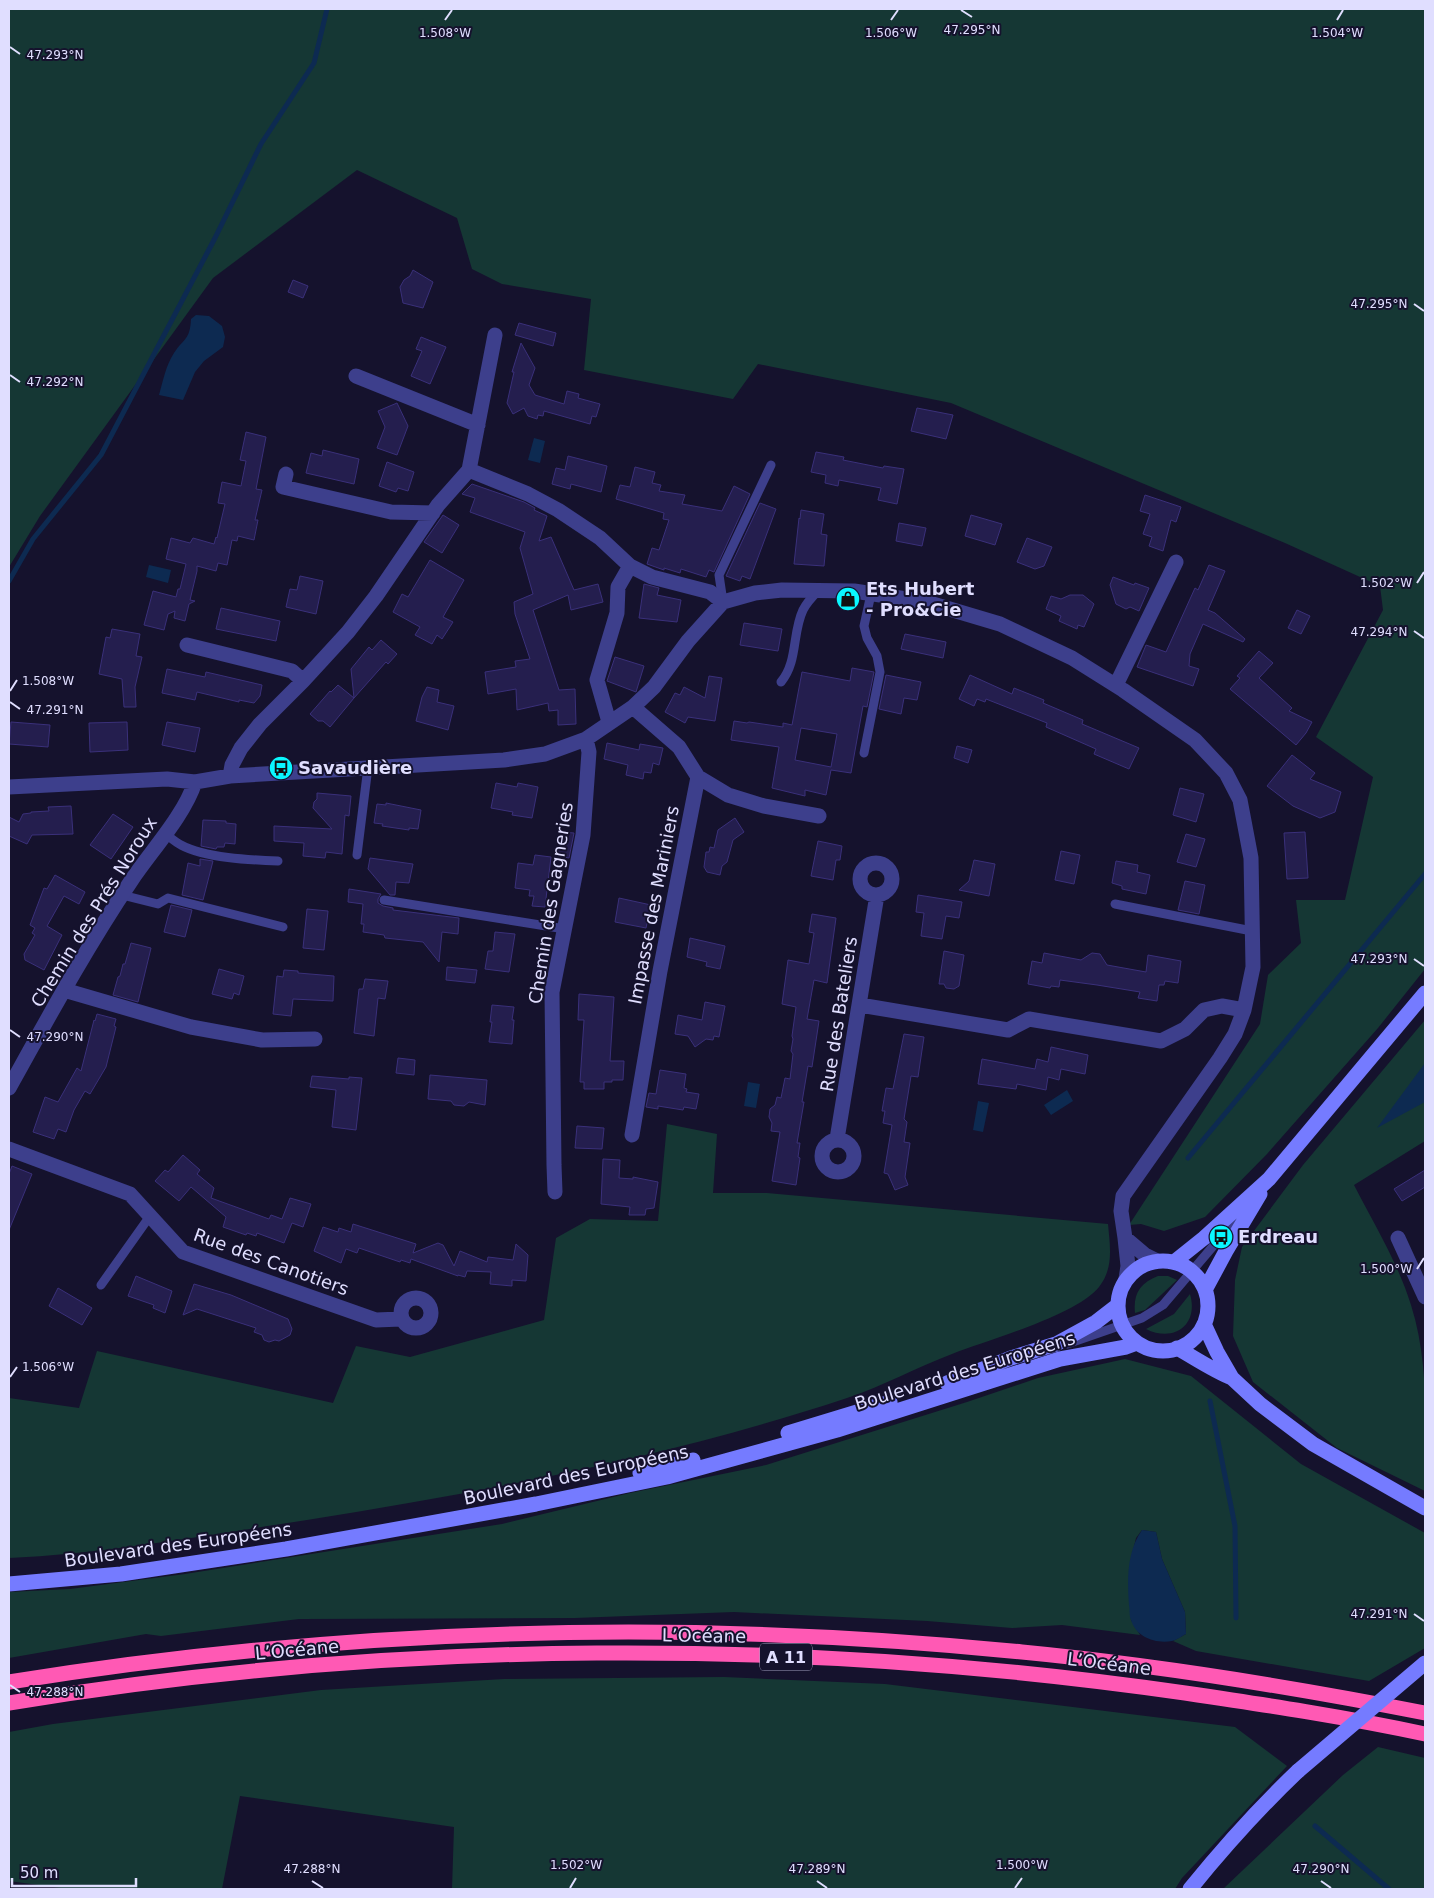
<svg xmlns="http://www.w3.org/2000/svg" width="1434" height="1898" font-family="'DejaVu Sans',sans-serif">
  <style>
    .green { fill: #153734 }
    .water { fill: #0d2a51 }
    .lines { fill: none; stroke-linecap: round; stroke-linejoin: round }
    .stream { stroke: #0d2a51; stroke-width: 5 }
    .building { fill: #241e4e; stroke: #3a307a; fill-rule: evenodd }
    .lane { stroke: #3d3f8c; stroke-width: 9 }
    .street { stroke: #3d3f8c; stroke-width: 15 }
    .secondary { stroke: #757bff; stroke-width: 15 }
    .highway { stroke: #ff59b4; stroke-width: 15 }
    .secondary-bridge { stroke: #757bff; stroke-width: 15 }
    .ticks { fill: none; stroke: #e0deff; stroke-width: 2 }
    .labels { text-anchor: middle; stroke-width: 4; stroke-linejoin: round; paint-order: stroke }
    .shield { fill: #15122d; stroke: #a3a1c0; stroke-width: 1 }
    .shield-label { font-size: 16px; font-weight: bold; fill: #e0deff }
    .poi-label { font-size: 18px; font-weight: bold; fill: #e0deff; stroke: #15122d; text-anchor: start }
    .street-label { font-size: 18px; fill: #e0deff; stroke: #15122d }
    .ticks-label { font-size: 12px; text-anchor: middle; fill: #e0deff; stroke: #15122d; stroke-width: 4; stroke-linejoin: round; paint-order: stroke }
  </style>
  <rect width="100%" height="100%" fill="#15122d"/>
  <path class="green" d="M9,9H1425V969L1378,1028L1267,1154L1205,1217L1164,1231L1141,1224L1129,1225L1260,1024L1268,975L1301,943L1296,900H1345L1373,777L1316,737L1383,610L1380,586L1285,543L951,403L758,364L733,399L584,370L591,299L502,284L472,269L457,218L357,170L213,278L40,516L9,567Z
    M1425,1020V1141L1354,1185C1374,1224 1398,1263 1411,1305C1430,1365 1425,1430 1425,1491L1337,1448L1253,1382L1233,1336L1235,1280L1242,1247L1303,1165Z
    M667,1124L717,1134L713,1193H767L1108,1224C1110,1246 1114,1268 1099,1287C1077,1315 988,1340 952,1354C917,1367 883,1386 847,1398C672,1456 489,1491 307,1520C208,1535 109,1553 9,1558V1398L79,1408L97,1351L333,1403L356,1346L410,1357L544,1320L556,1238L590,1219L658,1221Z
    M1158,1276H1168L1177,1280L1145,1310L1135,1313C1133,1294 1140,1283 1158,1276Z
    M1190,1294C1199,1325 1174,1343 1146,1329L1174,1314Z
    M1125,1359L1191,1376L1301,1464L1425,1533V1648L1369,1681L1196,1651L1173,1641L1186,1634L1185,1612L1162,1559L1156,1532L1142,1530L1136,1538L1130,1563L1131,1620L1140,1635L1062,1625L1012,1628L927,1621L734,1612L575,1618L299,1619L161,1636L146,1634L9,1658V1592L70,1589L185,1574L502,1524L630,1493L766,1465L967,1402L1038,1378Z
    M724,1677L885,1684L1235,1727L1287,1766L1182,1878L1175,1889H452L454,1827L240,1796L222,1889H68L9,1881V1732L53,1724L321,1690L504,1679Z
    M1378,1747L1425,1758V1889H1223L1343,1775Z"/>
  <path class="water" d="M196,315L209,316L222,326L225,337L223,347L204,361L195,372L183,400L159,395C163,381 166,365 174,353C184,338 190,340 191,319Z
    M534,438L545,441L540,463L528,460Z
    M149,565L171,570L168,583L146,577Z
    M1425,1063V1102L1377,1128Z
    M748,1082L760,1084L756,1108L744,1106Z
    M1067,1090L1073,1101L1051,1115L1044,1105Z
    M978,1101L989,1103L983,1132L973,1130Z
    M1142,1530L1156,1532L1162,1559L1185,1612L1186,1634C1182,1636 1177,1640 1172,1641C1155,1644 1136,1637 1131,1620C1129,1616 1130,1609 1129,1605C1127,1579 1127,1551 1142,1530Z"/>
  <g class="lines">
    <path class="stream" d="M9,581L33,539L101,455L215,238L261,144L314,63L327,9
      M1188,1158L1425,874
      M1210,1401L1235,1526L1236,1618
      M1315,1826L1389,1889"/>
  </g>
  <path class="building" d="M413,270L433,282L423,308L403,303L400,287L404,280L410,276Z
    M293,280L308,286L303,298L288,292Z
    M519,323L556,333L553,346L515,335Z
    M421,337L446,347L430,384L411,376L422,351L416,349Z
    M521,343L535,368L529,385L535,395L564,404L567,391L579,394L578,398L600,404L596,417L592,416L590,424L544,411L543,416L538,415L537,419L528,416L524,408L513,414L507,403L514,372H512Z
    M397,403L408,426L397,455L377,448L385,427L378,411Z
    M917,408L953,415L946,439L911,431Z
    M246,432L266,437L256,489L262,490L255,520H258L254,540L238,536L237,541L232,540L227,565L218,563L216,571L197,566V571L190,600L195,601L189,604L185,621L174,618L175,611L168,614L164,630L144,625L153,591L176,597L178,589H180L186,564L166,559L171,538L190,543L193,538L214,544L216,537L217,538L225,504L218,503L222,482L241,486L246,461L240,460Z
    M323,450L359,459L354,484L306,473L311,453L322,456Z
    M816,452L844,457L843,460L883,468L884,466L904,469L897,504L878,500L881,488L839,480L838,486L825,483L826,475L811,472Z
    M568,456L607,466L601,492L571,484L570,489L552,484L556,468L565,470Z
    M387,462L414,472L408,491L398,488L396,492L379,486Z
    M635,467L655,472L652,483L661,485L659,491L685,495L682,504L722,511L734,486L750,494L714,572L709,570L706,577L681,569L680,573L664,568V570L647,564L652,548L659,550L669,520L663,519L664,513L616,499L620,485L630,487Z
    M472,484L524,502L535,508L534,510L547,516L539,541L551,537L574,590L598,584L603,602L571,610L568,595L533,610L559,690L575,689L576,724L558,725V710L549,711L548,703L517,710L516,689L488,694L485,672L516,667L515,661L530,659L515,614L514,602L533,594L520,548L525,532L470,512L475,498L462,494Z
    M1145,495L1181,507L1176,522L1171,520L1163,551L1149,546L1152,537L1143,534L1150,514L1140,511Z
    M760,503L776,509L750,579L742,576L740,581L726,576Z
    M801,510L824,514L821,534L827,535L824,566L794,564L799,518L800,519Z
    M443,515L459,525L442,553L424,542Z
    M971,515L1002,524L995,545L965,536Z
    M899,523L926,528L922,546L896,541Z
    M1027,538L1052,547L1044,566L1035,569L1017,562Z
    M430,560L464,580L443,617L453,622L442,639L437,635L432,644L415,635L420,627L393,612L402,594L408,597Z
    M1209,565L1225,571L1208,610L1215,613L1245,639L1243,642L1203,624L1190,654L1189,666L1199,669L1193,686L1137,667L1146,645L1166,652L1195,588L1198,590Z
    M300,576L323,581L316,614L286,607L290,589L297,590Z
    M1113,577L1134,585L1135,583L1149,588L1139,611L1130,607L1126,609L1116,604L1110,585Z
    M644,584L659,588L657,595L681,600L677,622L639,618Z
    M1070,595H1083L1094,604L1084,627L1078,625L1077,629L1059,621L1061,616L1046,609L1051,596L1061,599Z
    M221,608L280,621L276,641L216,629Z
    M1297,610L1310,616L1301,634L1288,628Z
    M744,623L782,629L778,651L740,645Z
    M112,629L140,634L136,656L142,657L135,687L136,707H124L122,679L99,674L106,637L110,638Z
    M905,634L946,642L943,658L901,649Z
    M381,640L397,654L388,664L386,662L354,698L351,669L369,647L372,650Z
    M1259,651L1273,663L1259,678L1292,708L1289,711L1312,722L1306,733L1296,745L1230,689L1240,678L1237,676Z
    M615,657L644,666L636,692L607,681Z
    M852,668L874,672L867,707L863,706L851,773L831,770L826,795L805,790V796L772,788L779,747L731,740L734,721L747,723L749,722L783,727V723L792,725L802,672L850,681ZM801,728L837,734L831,767L795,760Z
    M167,669L205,677L206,672L262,685L260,696L254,703L239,700V702L197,692L195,700L162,693Z
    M886,675L921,682L917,700L904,698L901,714L879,709Z
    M970,675L1012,694L1014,688L1044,700L1043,703L1083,720L1082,724L1139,748L1129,769L1094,754L1096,749L1046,727L1047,723L986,699L985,702L977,699L974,706L959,699Z
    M709,676L722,678L715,721L688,717L685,723L665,712L675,693L680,695L684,687L705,698Z
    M338,685L354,698L330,727L323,721H318L310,714L330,691L331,692Z
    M427,687L439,690L437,702L454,706L448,730L416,721L422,697Z
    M11,722L50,725L48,747L9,744Z
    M127,722L128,750L90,752L89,723Z
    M167,722L200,728L195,752L162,745Z
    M607,743L639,750L640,744L663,748L659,765L653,763L651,773L644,772L643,779L626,775L628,765L604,759Z
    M957,746L972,750L968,763L954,758Z
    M1292,755L1315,773L1310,779L1341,792L1335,812L1320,818L1293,806L1267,786Z
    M496,783L517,787L518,783L538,787L532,818L512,815L513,812L491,808Z
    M1180,788L1204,794L1196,822L1173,815Z
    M317,793L351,796L349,816L345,815L342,854L326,852L325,858L303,856L304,843L274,841V826L332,829L313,808L314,802L317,799Z
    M386,803L421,810L418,829L409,828V830L382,826L383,824L374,823L377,804L386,805Z
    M71,806L73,834L32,835L27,844L9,836V817L19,822L23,814L31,813V812L49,811L48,807Z
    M113,814L133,827L111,859L90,845Z
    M735,818L744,832L733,840L727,862L722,866L720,875L707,872L704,867L706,852H709L710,847L714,848L718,830Z
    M203,820L226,821V823L236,824L235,844L225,843L224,847H217L216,849L201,846Z
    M562,832L574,833L569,858L558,856Z
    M1305,832L1308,878L1287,879L1284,833Z
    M1186,834L1205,839L1196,867L1177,862Z
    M818,841L842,846L840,860H836L833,880L811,876Z
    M1061,851L1080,855L1074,884L1055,880Z
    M535,855L551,857L545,907L532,906L534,896H529L530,890L515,888L518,863L533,865Z
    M370,858L413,864L409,883L396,882L395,895H390L368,869Z
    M200,859L213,861L203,900L182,895L188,863L200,866Z
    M974,860L995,864L989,896L959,890L969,881Z
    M1116,861L1138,865L1137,872L1150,875L1146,894L1122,889V886L1112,883Z
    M55,875L85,892L79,904L64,896L47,926L62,935L44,970L25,960L24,954L35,935L32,933L35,928L30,925L44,888L47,889Z
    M1185,881L1205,885L1199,914L1178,910Z
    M349,889L381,894L378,899V903L383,906L393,908V910L459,918L458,934L442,932L439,962L423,942L385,938L384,935L363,932L364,924H361L363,904L348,902Z
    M918,895L962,902L959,918L946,916L942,939L921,936L924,913L916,912Z
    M619,898L651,905L646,928L615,922Z
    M171,905L192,910L185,937L164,932Z
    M307,909L328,911L324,950L303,948Z
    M812,914L836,918L827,983L814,980L807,1019L819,1021L812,1067L808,1066L802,1102H804L797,1143H800L798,1157L800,1158L796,1185L772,1181L780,1132L771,1131L772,1123L769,1117L770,1109L775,1105L777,1097L781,1098L785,1078L790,1079L793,1054L791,1051L793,1039L792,1036L796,1007L782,1004L788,960L809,964L814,933L809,932Z
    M495,932L515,934L509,972L485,969L488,951H493Z
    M690,938L725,946L720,969L706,966L707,962L687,957Z
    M131,943L151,948L138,1002L113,995L118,977L120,976L123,964H125Z
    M944,951L964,955L959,986L954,989L946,988L944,984H939Z
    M1044,953L1081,960L1092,953L1100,954L1107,965L1146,972L1148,955L1181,961L1178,983L1165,981L1164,985H1159L1157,1001L1138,998L1140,992L1097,985L1060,980L1059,987L1051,986L1050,988L1028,984L1032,961L1042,963Z
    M447,967L477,970L475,983L446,980Z
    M219,969L244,976L239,995L234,993L232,999L212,994Z
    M284,970L298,971V973L334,976L333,1001L293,999L291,1016L273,1014L277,976L283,977Z
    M365,979L388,981L385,999L378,998L374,1036L354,1033L359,989H363Z
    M579,994L614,997L610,1061H624L623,1080H612V1082H604V1089H584V1082H580L584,1020H578Z
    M705,1002L725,1006L719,1037L714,1036L713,1040L706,1039L695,1047L688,1036L675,1034L678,1015L702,1020Z
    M492,1005L514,1007L512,1020H514L512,1044L489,1042L492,1022H490Z
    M97,1014L116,1019L114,1026L116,1027L106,1067L90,1094L85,1091L74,1110L66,1132L58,1129L54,1139L33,1132L45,1097L58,1102L77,1068L81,1071L94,1020L95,1021Z
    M904,1034L924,1037L918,1077L911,1076L904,1119L907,1122L904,1142L910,1143L905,1177L908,1185L895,1190L888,1174L884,1173L892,1125L883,1123L885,1111H882L886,1088L893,1089Z
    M1051,1047L1088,1055L1085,1074L1061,1069L1059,1080L1048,1077L1046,1090L1017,1084L1016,1089L978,1084L982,1059L1035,1069L1037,1059L1048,1062Z
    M398,1058L415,1060L414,1075L396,1073Z
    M660,1070L686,1074L684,1088L687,1089L686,1092L699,1094L696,1109L684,1107L683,1110L658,1106V1109L646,1107L649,1093L656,1094Z
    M430,1075L487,1080L485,1105L469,1102L464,1106L454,1105L451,1101L428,1099Z
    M312,1076L349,1079V1077L362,1078L356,1130L332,1127L336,1090L310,1087Z
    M577,1126L604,1128L602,1149L575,1148Z
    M183,1155L200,1170L197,1174L214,1188L211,1198L269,1219L271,1215L282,1219L290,1198L311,1204L303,1227L292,1223L284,1243L257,1233L256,1236L247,1233L246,1235L223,1227L226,1217L191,1187L179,1201L155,1181L165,1170L168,1172Z
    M603,1159L620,1160L619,1178L633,1179V1177L658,1182L654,1208L646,1209L645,1215H629L630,1207L601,1204Z
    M12,1166L32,1174L9,1230V1174Z
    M1425,1170V1187L1402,1201L1394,1189Z
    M353,1224L416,1244L413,1253L438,1243L443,1245L454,1266L460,1251L487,1262L488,1257L513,1260L516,1244L528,1255L526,1281L512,1280V1286L490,1284L491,1272L467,1271L465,1277L458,1275V1276L411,1259L410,1263L401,1260L400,1262L359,1248L357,1253L346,1249L341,1263L314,1251L323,1227L338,1232L339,1228L351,1232Z
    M136,1276L172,1291L165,1313L153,1308L154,1305L128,1296Z
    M194,1284L231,1295L288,1319L292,1329L290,1335L279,1341L275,1340L269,1342L264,1340L262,1335L254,1332L256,1328L197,1309L183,1315Z
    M58,1288L92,1308L82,1325L49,1306Z"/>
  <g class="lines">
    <path class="lane" d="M723,602L719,575L771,465
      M781,682C798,662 792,633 803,610C807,602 812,597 818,591
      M864,753L880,672L877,656L867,638L864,626L871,594
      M165,834C170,837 175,842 181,845C205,858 250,860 278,861
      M357,855L368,767
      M122,895L158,904L168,898L283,927
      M384,900L565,929
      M1115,904L1252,931
      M101,1285L150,1216
      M1067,1344L1142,1318L1163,1305L1243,1211"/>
    <path class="street" d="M356,376L478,425
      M469,470L528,494L558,510L600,538L630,566L652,577L710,592L723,602
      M286,474L283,487L391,512L433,513
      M187,645L292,671L303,681
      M1116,685L1176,562
      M609,722L597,680L617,613L618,587L630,566
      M230,776L232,765L241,748L260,724L303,681L348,632L376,596L438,505L469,470L495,335
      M698,777L728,795L764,806L819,816
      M9,787L167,779L195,782L230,776L504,760L545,754L586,739L633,707L654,687L688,641L723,602L755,593L782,590L854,591L926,602L1000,624L1072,658L1123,690L1195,740L1226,773L1240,800L1251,858L1253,967L1244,1010L1235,1034L1220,1058L1123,1196L1121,1211L1125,1238
      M860 879a16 16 0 1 1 32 0a16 16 0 1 1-32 0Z
      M64,990L191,1027L262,1040L315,1039
      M860,1005L1008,1030L1029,1019L1161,1041L1185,1029L1204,1010L1222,1006L1244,1010
      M9,1088C48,1018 86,948 131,881C151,851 184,816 195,782
      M632,1135L660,971L698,777L679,747L633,707
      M837,1139L877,895
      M822 1156a16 16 0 1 1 32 0a16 16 0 1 1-32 0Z
      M9,1149L130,1194L183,1252L376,1320L401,1319
      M555,1192L554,1165L552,992L583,835L589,752L586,739
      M1398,1238L1425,1297
      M1126,1279L1128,1266L1125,1238L1145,1255L1157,1261
      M401 1313a15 15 0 1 1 30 0a15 15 0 1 1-30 0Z"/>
    <path class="secondary" d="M1118 1306a45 45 0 1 1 90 0a45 45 0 1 1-90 0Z
      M1174,1262L1204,1238L1269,1179L1425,993
      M1205,1290L1226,1251L1260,1194
      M1204,1324L1217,1352L1232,1378L1260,1404L1313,1444L1425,1508
      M1177,1348C1195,1358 1214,1371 1232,1378
      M947,1383L1011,1358L1056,1344L1096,1322L1118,1305
      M788,1433L890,1402
      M640,1473L693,1460
      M9,1584L121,1574L286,1549L536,1504L667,1477L837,1430L1060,1359L1126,1347L1137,1343
      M1190,1889C1224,1847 1259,1808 1298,1771"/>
    <path class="highway" d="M9,1682C343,1628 685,1618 1022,1652C1157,1665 1292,1687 1425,1713
      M9,1703C396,1639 797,1637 1185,1693C1266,1705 1346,1717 1425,1734"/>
    <path class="secondary-bridge" d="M1298,1771L1425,1663"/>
  </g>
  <path class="ticks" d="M961,10L972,17M445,20L452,10M891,20L898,10M1337,20L1343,10M10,47L20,54M1414,304L1424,311M10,375L20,382M1417,583L1424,572M1414,631L1424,638M10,691L17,680M10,702L20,709M1414,959L1424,966M10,1030L20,1037M1417,1269L1424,1258M10,1377L17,1367M1414,1614L1424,1621M10,1685L20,1692M312,1881L323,1888M817,1881L827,1888M1321,1881L1331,1888M570,1888L576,1878M1015,1888L1022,1878"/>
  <defs>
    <g id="shop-disc" transform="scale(1.25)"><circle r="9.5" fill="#0af7ff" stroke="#15122d"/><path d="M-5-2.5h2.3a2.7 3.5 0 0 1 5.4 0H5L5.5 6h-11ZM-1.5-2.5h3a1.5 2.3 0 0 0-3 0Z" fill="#111"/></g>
    <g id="bus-disc" transform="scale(1.25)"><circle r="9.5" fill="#0af7ff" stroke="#15122d"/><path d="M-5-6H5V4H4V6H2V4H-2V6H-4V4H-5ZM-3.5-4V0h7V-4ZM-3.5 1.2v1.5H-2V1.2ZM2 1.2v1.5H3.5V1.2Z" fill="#111"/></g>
  </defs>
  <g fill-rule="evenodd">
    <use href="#shop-disc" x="848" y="599"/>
    <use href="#bus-disc" x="281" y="768"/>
    <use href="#bus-disc" x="1221" y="1237"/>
  </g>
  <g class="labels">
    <rect class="shield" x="760" y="1643.5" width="52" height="27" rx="4"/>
    <g class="shield-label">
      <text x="786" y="1663">A 11</text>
    </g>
    <g class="poi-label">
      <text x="866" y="595">Ets Hubert<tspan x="866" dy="21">- Pro&amp;Cie</tspan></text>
      <text x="298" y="774">Savaudière</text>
      <text x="1238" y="1243">Erdreau</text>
    </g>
    <g class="street-label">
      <text transform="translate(551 903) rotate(-81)" y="6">Chemin des Gagneries</text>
      <text transform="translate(654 905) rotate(-79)" y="6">Impasse des Mariniers</text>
      <text transform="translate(94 912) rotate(-58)" y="6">Chemin des Prés Noroux</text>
      <text transform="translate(839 1014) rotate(-81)" y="6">Rue des Bateliers</text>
      <text transform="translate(271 1262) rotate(20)" y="6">Rue des Canotiers</text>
      <text transform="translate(965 1371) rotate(-17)" y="6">Boulevard des Européens</text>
      <text transform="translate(576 1475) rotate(-12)" y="6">Boulevard des Européens</text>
      <text transform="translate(178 1545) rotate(-8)" y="6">Boulevard des Européens</text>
      <text transform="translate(704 1636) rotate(1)" y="6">L’Océane</text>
      <text transform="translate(297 1650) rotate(-5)" y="6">L’Océane</text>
      <text transform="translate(1109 1664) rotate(7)" y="6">L’Océane</text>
    </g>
  </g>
  <g class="ticks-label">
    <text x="972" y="34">47.295°N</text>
    <text x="1337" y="37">1.504°W</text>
    <text x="445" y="37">1.508°W</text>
    <text x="891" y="37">1.506°W</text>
    <text x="55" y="59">47.293°N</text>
    <text x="1379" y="308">47.295°N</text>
    <text x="55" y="386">47.292°N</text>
    <text x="1386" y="587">1.502°W</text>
    <text x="1379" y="636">47.294°N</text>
    <text x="48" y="685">1.508°W</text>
    <text x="55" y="714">47.291°N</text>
    <text x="1379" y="963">47.293°N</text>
    <text x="55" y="1041">47.290°N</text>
    <text x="1386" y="1273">1.500°W</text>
    <text x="48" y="1371">1.506°W</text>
    <text x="1379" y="1618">47.291°N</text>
    <text x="55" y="1696">47.288°N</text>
    <text x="576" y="1869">1.502°W</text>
    <text x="1022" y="1869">1.500°W</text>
    <text x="312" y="1873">47.288°N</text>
    <text x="817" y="1873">47.289°N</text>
    <text x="1321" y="1873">47.290°N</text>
  </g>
  <rect width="1434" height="1898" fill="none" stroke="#e0deff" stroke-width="20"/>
  <path d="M12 1878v8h124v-8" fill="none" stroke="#e0deff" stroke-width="2.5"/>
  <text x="20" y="1878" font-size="15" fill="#e0deff" stroke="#15122d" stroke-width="4" paint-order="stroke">50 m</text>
</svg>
